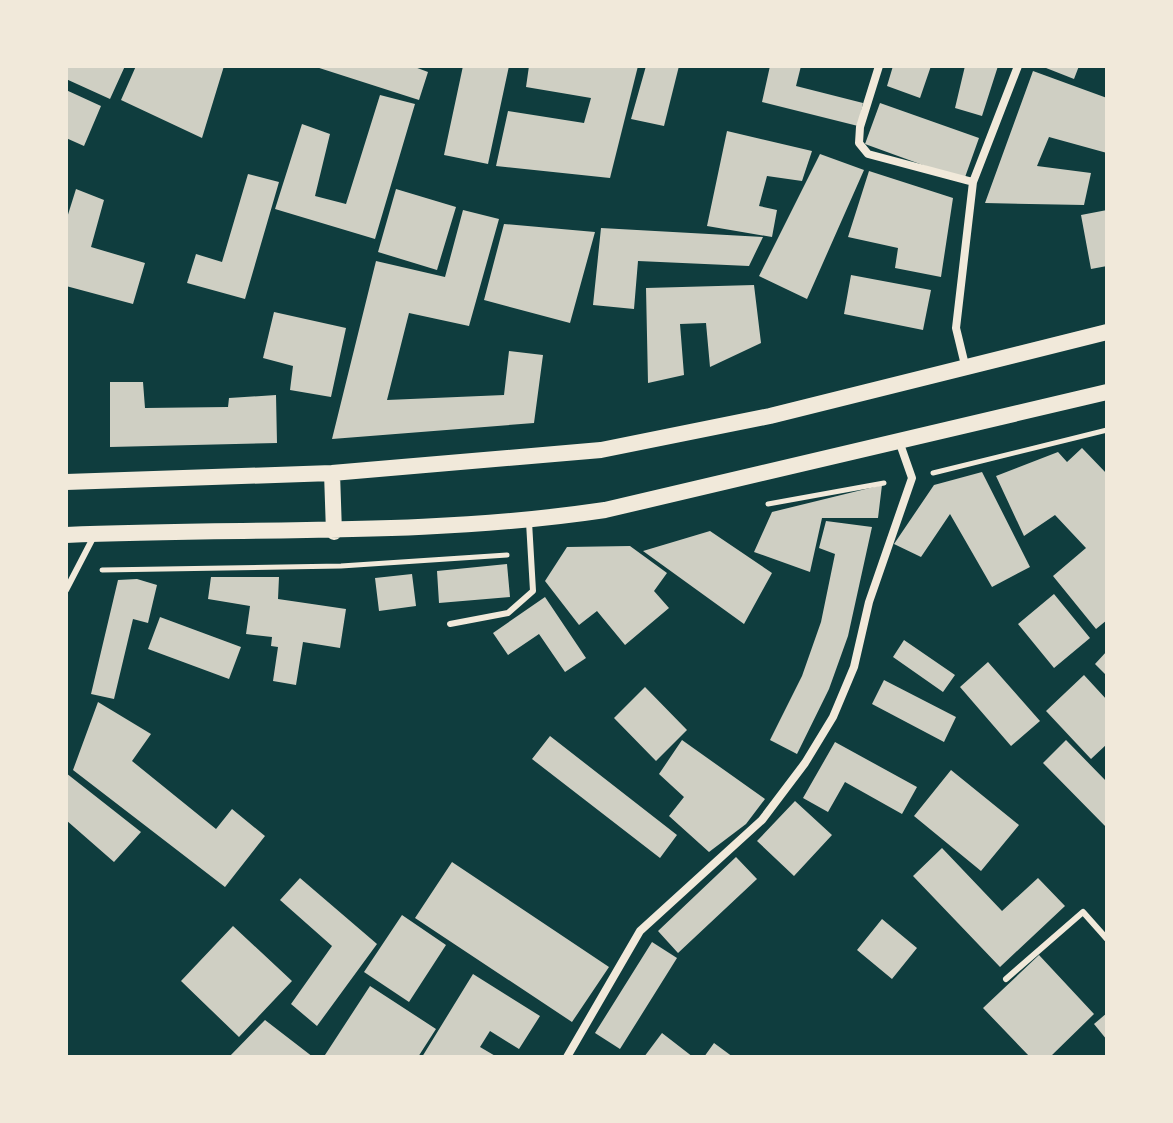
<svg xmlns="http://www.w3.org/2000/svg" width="1173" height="1123" font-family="Commissioner,sans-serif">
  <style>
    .building { fill: #cfcfc3 }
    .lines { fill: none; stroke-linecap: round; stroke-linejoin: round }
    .path { stroke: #f1e9da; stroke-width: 5 }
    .service { stroke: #f1e9da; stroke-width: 6 }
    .minor { stroke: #f1e9da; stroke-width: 8 }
    .secondary { stroke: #f1e9da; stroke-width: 16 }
  </style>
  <rect width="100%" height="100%" fill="#0f3d3e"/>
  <path class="building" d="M66,66H125L110,99L66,79Z
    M136,66H224L202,138L121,100Z
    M313,66H412L428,72L419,100Z
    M463,66H509L488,164L444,155Z
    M529,66H638L610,178L496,166L508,111L584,123L591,98L526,87Z
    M646,66H679L664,126L631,119Z
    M770,66H801L796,86L863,103L858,126L762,102Z
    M893,66H931L920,98L887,86Z
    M965,66H998L982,116L955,108Z
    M1041,66H1079L1074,79Z
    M1033,71L1107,98V153L1049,137L1037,166L1091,173L1084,205L985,203Z
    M66,90L101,106L84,146L66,138Z
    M380,95L415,104L375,239L275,209L302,124L330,134L315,196L346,204Z
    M880,103L979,138L964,180L865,144Z
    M727,131L812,151L802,181L767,176L759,206L777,210L772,237L707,226Z
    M820,154L864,170L807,299L759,276Z
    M869,171L953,198L941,277L895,268L898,248L848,237Z
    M248,174L279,182L245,299L187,283L196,254L222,262Z
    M76,189L104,200L91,247L145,263L133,304L66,286V221Z
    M396,189L456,207L437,270L378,252Z
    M463,210L499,219L469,326L409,313L387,400L504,395L509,351L543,355L534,423L332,439L376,261L445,277Z
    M1107,210V266L1091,269L1081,215Z
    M504,224L595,232L570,323L484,300Z
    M601,228L763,237L749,266L638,261L634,309L593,305Z
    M851,275L931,290L923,330L844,314Z
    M754,285L761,343L710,367L706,323L680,324L684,375L648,383L646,288Z
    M274,312L346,328L331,397L290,390L293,366L263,358Z
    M110,382H143L145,408L228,407L229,398L276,395L277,443L110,447Z
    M1082,448L1107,474V620L1096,629L1053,576L1086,548L1055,515L1024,536L996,476L1058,452L1067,462Z
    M982,472L1030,567L992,587L950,514L921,557L894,544L934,485Z
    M882,485L878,518H822L810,572L754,552L772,512Z
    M826,521L872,527L848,636L829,689L797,754L770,740L802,676L821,622L835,554L819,548Z
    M710,531L772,573L744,624L643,551Z
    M630,546L667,573L654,591L669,608L625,645L597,611L579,625L545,581L567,547Z
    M507,564L510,597L439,603L437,571Z
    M412,574L416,606L379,611L375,578Z
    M211,577H279L278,599L346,609L340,648L303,642L296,685L273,681L278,647L271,646L272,637L246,634L250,606L208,599Z
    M137,579L157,585L148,623L133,619L114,699L91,694L118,580Z
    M1054,594L1090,638L1054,668L1018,624Z
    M545,597L586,658L565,672L539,634L508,655L493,633Z
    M160,617L241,647L229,679L148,649Z
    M904,640L955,675L943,692L893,657Z
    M1107,651V676L1095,664Z
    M988,662L1040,721L1011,746L960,687Z
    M1084,675L1107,700V744L1091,759L1046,711Z
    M884,680L956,717L944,742L872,704Z
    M645,687L687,730L656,761L614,718Z
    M98,702L151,734L132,761L216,829L232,809L265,836L225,887L73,770Z
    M550,736L677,835L660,858L532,759Z
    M682,740L765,799L746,824L709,852L669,816L684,797L659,774Z
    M1066,740L1107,782V828L1043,763Z
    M835,742L917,787L902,814L845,782L828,812L803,798Z
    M951,770L1019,825L981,871L914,816Z
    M66,773L141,832L114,862L66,820Z
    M795,801L832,835L794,876L757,841Z
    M942,848L1002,911L1038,878L1065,906L1000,967L913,876Z
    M736,857L757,879L678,953L658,931Z
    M452,862L609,967L572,1022L415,918Z
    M300,878L377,944L317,1026L291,1004L332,946L280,900Z
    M402,915L446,945L409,1002L364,972Z
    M882,919L917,948L892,979L857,950Z
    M233,926L292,981L239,1037L181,981Z
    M652,942L677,958L620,1049L595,1033Z
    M1039,955L1094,1014L1050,1057H1030L983,1008Z
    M473,974L540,1016L519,1049L490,1031L480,1047L497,1057H422Z
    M370,986L436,1029L418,1057L325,1055Z
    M1107,1013V1040L1094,1024Z
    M265,1020L313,1057H229Z
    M662,1033L693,1057H644Z
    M714,1043L733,1057H704Z"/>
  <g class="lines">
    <path class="path" d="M933,473L1107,430
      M768,504L884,483
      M102,570L341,566L507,555"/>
    <path class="service" d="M66,590L94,536
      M450,624L508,613L533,591L529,522
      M1006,979L1083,912L1107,939"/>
    <path class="minor" d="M879,66L860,127L859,143L868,154L973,182
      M965,365L956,328L973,182L1018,66
      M567,1057L640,931L762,820L805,763L833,717L854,667L869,602L912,478L899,441"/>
    <path class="secondary" d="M332,473L334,532
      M66,482L332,473L601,450L770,416L1107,332
      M66,535C247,527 424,537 605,510L1107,392"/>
  </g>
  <rect width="1173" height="1123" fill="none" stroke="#f1e9da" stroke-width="136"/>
</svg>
